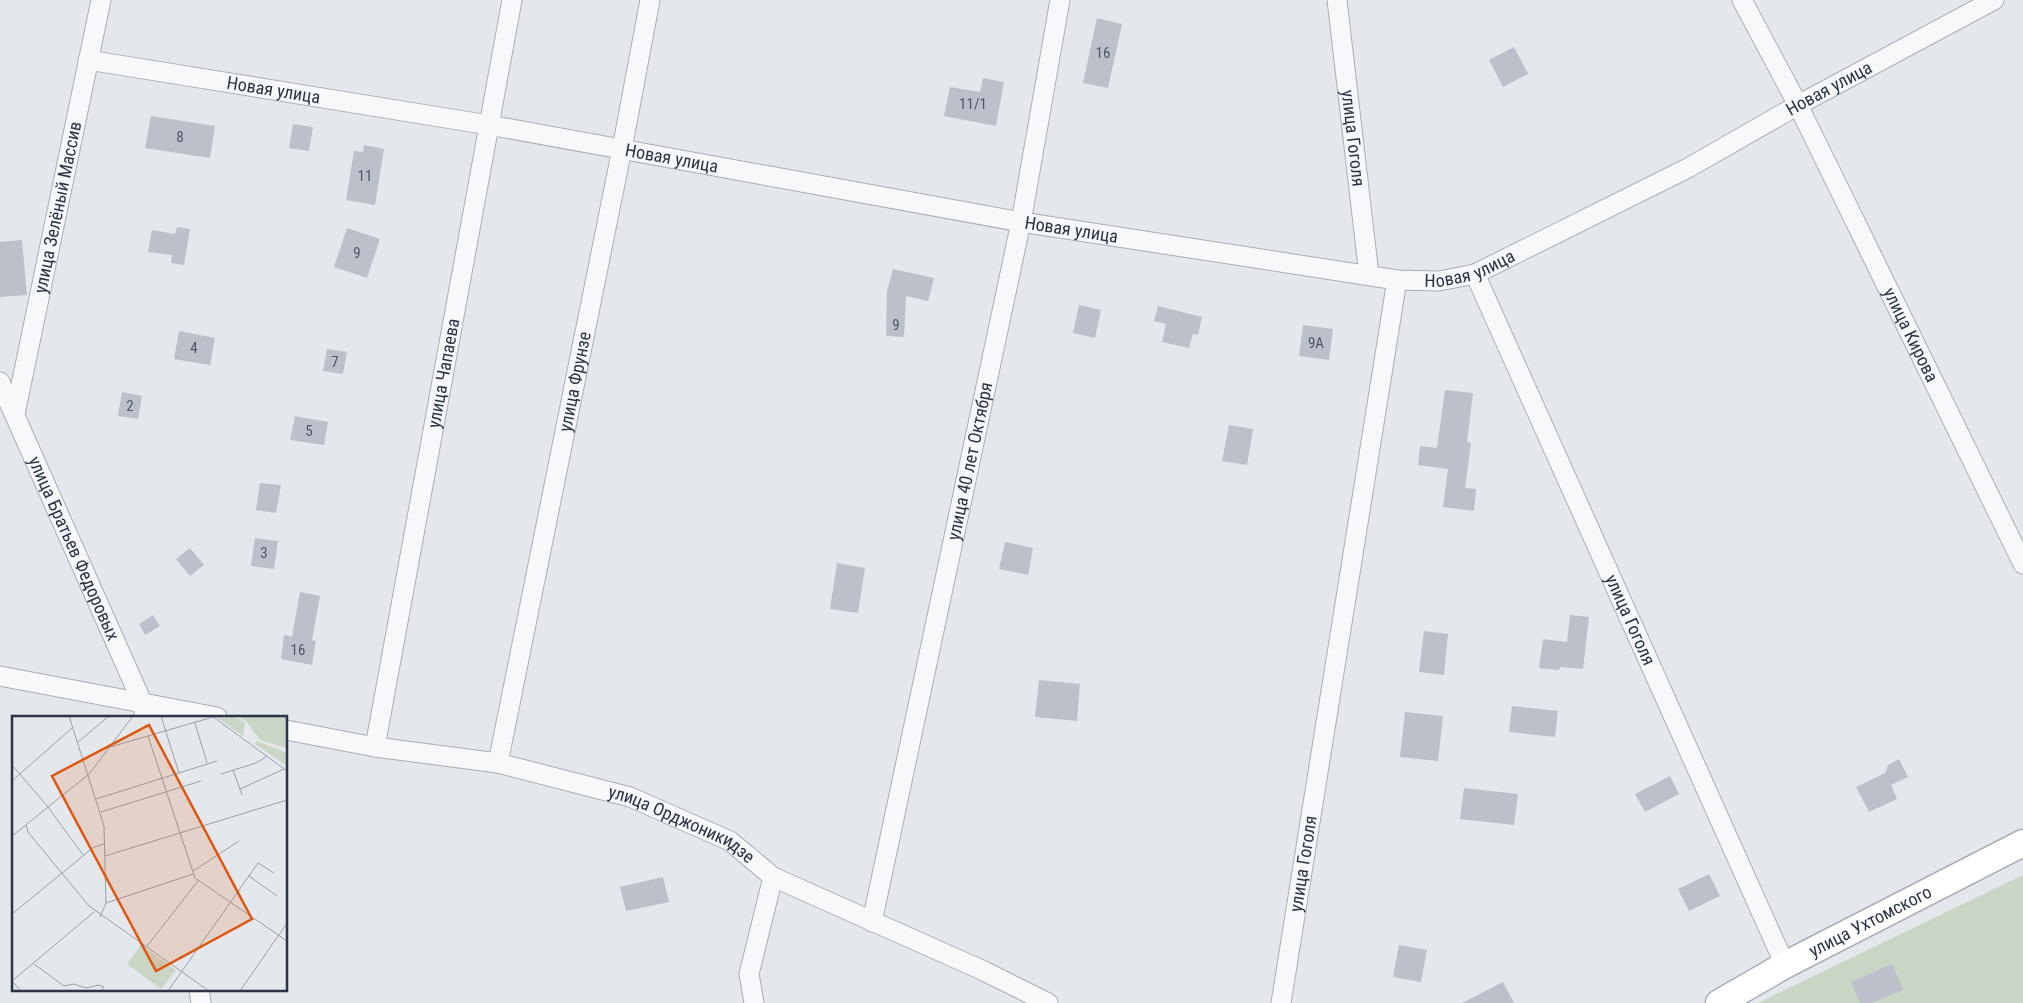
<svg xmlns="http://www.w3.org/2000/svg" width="2023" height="1003" font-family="'Roboto Condensed',sans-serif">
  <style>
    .green { fill: #c9d6c5 }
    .building { fill: #bbc0ca }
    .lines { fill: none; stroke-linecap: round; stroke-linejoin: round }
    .minor-casing { stroke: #a9aeb7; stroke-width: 21 }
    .secondary-casing { stroke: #a9aeb7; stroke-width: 29 }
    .minor { stroke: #f7f8fa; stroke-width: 19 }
    .secondary { stroke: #fff; stroke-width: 26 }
    .labels { text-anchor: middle; stroke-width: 4; stroke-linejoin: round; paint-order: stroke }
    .number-label { font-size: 15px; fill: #4f5766 }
    .street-label { font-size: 18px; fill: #2b3445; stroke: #f4f6f9 }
    .inset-road { fill: none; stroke: #9a9fa9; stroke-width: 1 }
    .view { fill: #df570f; fill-opacity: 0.15; stroke: #df570f; stroke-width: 2.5 }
    .inset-edge { fill: none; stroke: #2b3445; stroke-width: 2.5 }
  </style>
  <rect width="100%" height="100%" fill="#e4e7ec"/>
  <path class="green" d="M2023,875V1003H1758Z"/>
  <path class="building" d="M1097,18L1122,24L1108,88L1083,83Z
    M1514,47L1528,74L1503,87L1489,60Z
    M983,78L1004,82L996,126L944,116L950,87L980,92Z
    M151,116L215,126L210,158L145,148Z
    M293,124L313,127L309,151L289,148Z
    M364,145L384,149L375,205L346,200L354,151L363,152Z
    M177,227L190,229L184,265L171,263L172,255L148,252L152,230L175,234Z
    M347,228L380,239L367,278L334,267Z
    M22,240L27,295L0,297V242Z
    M893,269L934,278L928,301L906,296L904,337L886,336L887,291Z
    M1079,305L1101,310L1095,338L1073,333Z
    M1158,306L1202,317L1198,335L1193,334L1189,348L1162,342L1166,324L1154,321Z
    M1303,325L1333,329L1329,360L1299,356Z
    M179,331L215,338L210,365L174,359Z
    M327,349L347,352L343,374L323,371Z
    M1445,390L1473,393L1467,442L1471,443L1465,488L1476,489L1474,511L1443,507L1448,469L1418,465L1420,446L1437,448Z
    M122,392L142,396L138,419L118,416Z
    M295,416L328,422L324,445L290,440Z
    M1229,425L1253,429L1247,465L1222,461Z
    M260,483L281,485L276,513L256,510Z
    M255,538L278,541L274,569L251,566Z
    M1005,542L1033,548L1028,575L999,569Z
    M190,548L204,565L190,576L176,559Z
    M837,563L865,568L858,613L830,609Z
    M300,592L320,596L312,640L316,641L312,665L281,659L284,635L292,637Z
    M153,615L160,626L145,635L139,624Z
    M1570,615L1589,617L1583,669L1560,667L1559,670L1539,668L1543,639L1567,642Z
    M1424,631L1448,634L1444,675L1419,672Z
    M1039,680L1080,684L1077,721L1035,717Z
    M1512,706L1558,711L1555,737L1509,732Z
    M1405,712L1443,716L1438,761L1400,757Z
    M1899,759L1908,777L1891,785L1897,799L1869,812L1856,787L1885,773L1888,765Z
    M1670,776L1679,794L1645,812L1635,794Z
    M1464,788L1518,794L1514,825L1460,819Z
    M1709,874L1720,896L1689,911L1678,889Z
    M663,877L669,902L626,911L620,887Z
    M1399,945L1427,950L1421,982L1393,977Z
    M1892,964L1903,990L1872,1003H1860L1851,982Z
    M1503,982L1514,1003H1462Z"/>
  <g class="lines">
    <g class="minor-casing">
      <g id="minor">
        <path id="s1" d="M1337,0L1369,275"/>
        <path id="s2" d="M1742,0L1798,105L2023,564"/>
        <path id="s3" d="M88,60L489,125L1021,222L1397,280L1439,281L1475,274L1688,168L1798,105L1994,0"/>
        <path id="s4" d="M1475,274L1785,965"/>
        <path id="s5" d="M0,382L142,702L145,717"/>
        <path id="s6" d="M15,414L101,0"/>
        <path d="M0,676L217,717"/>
        <path id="s7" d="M286,730L375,747L498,763L630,797L730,841L773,877L984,971L1048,1003"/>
        <path id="s8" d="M375,747L512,0"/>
        <path id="s9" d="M498,763L622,149L650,0"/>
        <path id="s10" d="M872,922L1021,222L1060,0"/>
        <path d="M199,989L201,1003"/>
        <path d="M754,1003L749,974L773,877"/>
        <path id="s11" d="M1281,1003L1397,280"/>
      </g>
    </g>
    <g class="secondary-casing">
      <g id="secondary">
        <path id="s12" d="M1719,1003L1785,965L2023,843"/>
      </g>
    </g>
    <use href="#minor" class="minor"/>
    <use href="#secondary" class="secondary"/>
  </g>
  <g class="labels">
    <g class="number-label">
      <text x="1103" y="58">16</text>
      <text x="973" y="109">11/1</text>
      <text x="180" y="142">8</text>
      <text x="365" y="181">11</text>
      <text x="357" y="258">9</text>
      <text x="896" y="330">9</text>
      <text x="1316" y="348">9А</text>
      <text x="194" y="353">4</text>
      <text x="335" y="367">7</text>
      <text x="130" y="411">2</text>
      <text x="309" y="436">5</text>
      <text x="264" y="558">3</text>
      <text x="298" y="655">16</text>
    </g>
    <g class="street-label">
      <text dy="6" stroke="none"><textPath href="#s3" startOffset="1806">Новая улица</textPath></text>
      <text dy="6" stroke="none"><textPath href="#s3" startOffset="188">Новая улица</textPath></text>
      <text dy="6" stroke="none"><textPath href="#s1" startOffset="139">улица Гоголя</textPath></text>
      <text dy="6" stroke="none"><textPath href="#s3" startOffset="592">Новая улица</textPath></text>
      <text dy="6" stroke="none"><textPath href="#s6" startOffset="211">улица Зелёный Массив</textPath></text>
      <text dy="6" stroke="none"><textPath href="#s3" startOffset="998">Новая улица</textPath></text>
      <text dy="6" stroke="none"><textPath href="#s3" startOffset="1402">Новая улица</textPath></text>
      <text dy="6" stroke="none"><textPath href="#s2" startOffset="375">улица Кирова</textPath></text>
      <text dy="6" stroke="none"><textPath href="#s8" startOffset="380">улица Чапаева</textPath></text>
      <text dy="6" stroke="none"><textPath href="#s9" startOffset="389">улица Фрунзе</textPath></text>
      <text dy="6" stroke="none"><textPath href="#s10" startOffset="471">улица 40 лет Октября</textPath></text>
      <text dy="6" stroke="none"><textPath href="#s5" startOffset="182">улица Братьев Федоровых</textPath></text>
      <text dy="6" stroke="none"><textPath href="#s4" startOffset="379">улица Гоголя</textPath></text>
      <text dy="6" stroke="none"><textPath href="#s7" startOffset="409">улица Орджоникидзе</textPath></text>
      <text dy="6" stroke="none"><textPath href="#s11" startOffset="141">улица Гоголя</textPath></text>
      <text dy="6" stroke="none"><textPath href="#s12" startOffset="172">улица Ухтомского</textPath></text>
    </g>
  </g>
  <g transform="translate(12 716)">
    <rect width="275" height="275" fill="#e4e7ec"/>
    <path d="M222,0L233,7L231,20L204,1ZM225,0H275V32L248,24L235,6ZM245,25L275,37V50L243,28ZM129,229L164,254L149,273L115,248Z" fill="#c9d6c5"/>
    <path class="inset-road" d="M57,0L92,110L94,187L88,201M149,0L167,57M200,0L275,55M183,7L195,47M136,20L183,162L275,225M66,26L97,0M98,31L201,1M0,49L36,91L14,109L16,116L77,190L197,275M221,54L230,79M209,58L244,47L255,40M0,65L60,12M228,73L272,53M84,83L205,45M89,96L189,65M0,120L14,109M71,139L36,91L77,58L121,0M93,140L275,84M181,155L227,125M237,160L265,180M94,187L181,158M0,198L82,131L92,128M135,230L186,165M22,248L52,270L62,268L74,272L86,269L92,271L89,275M9,275L0,265L82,196M156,275L246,147L262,157M228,275L275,207"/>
    <path class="view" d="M137,9L240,203L144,255L40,60Z"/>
    <rect width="275" height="275" class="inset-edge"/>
  </g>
</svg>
